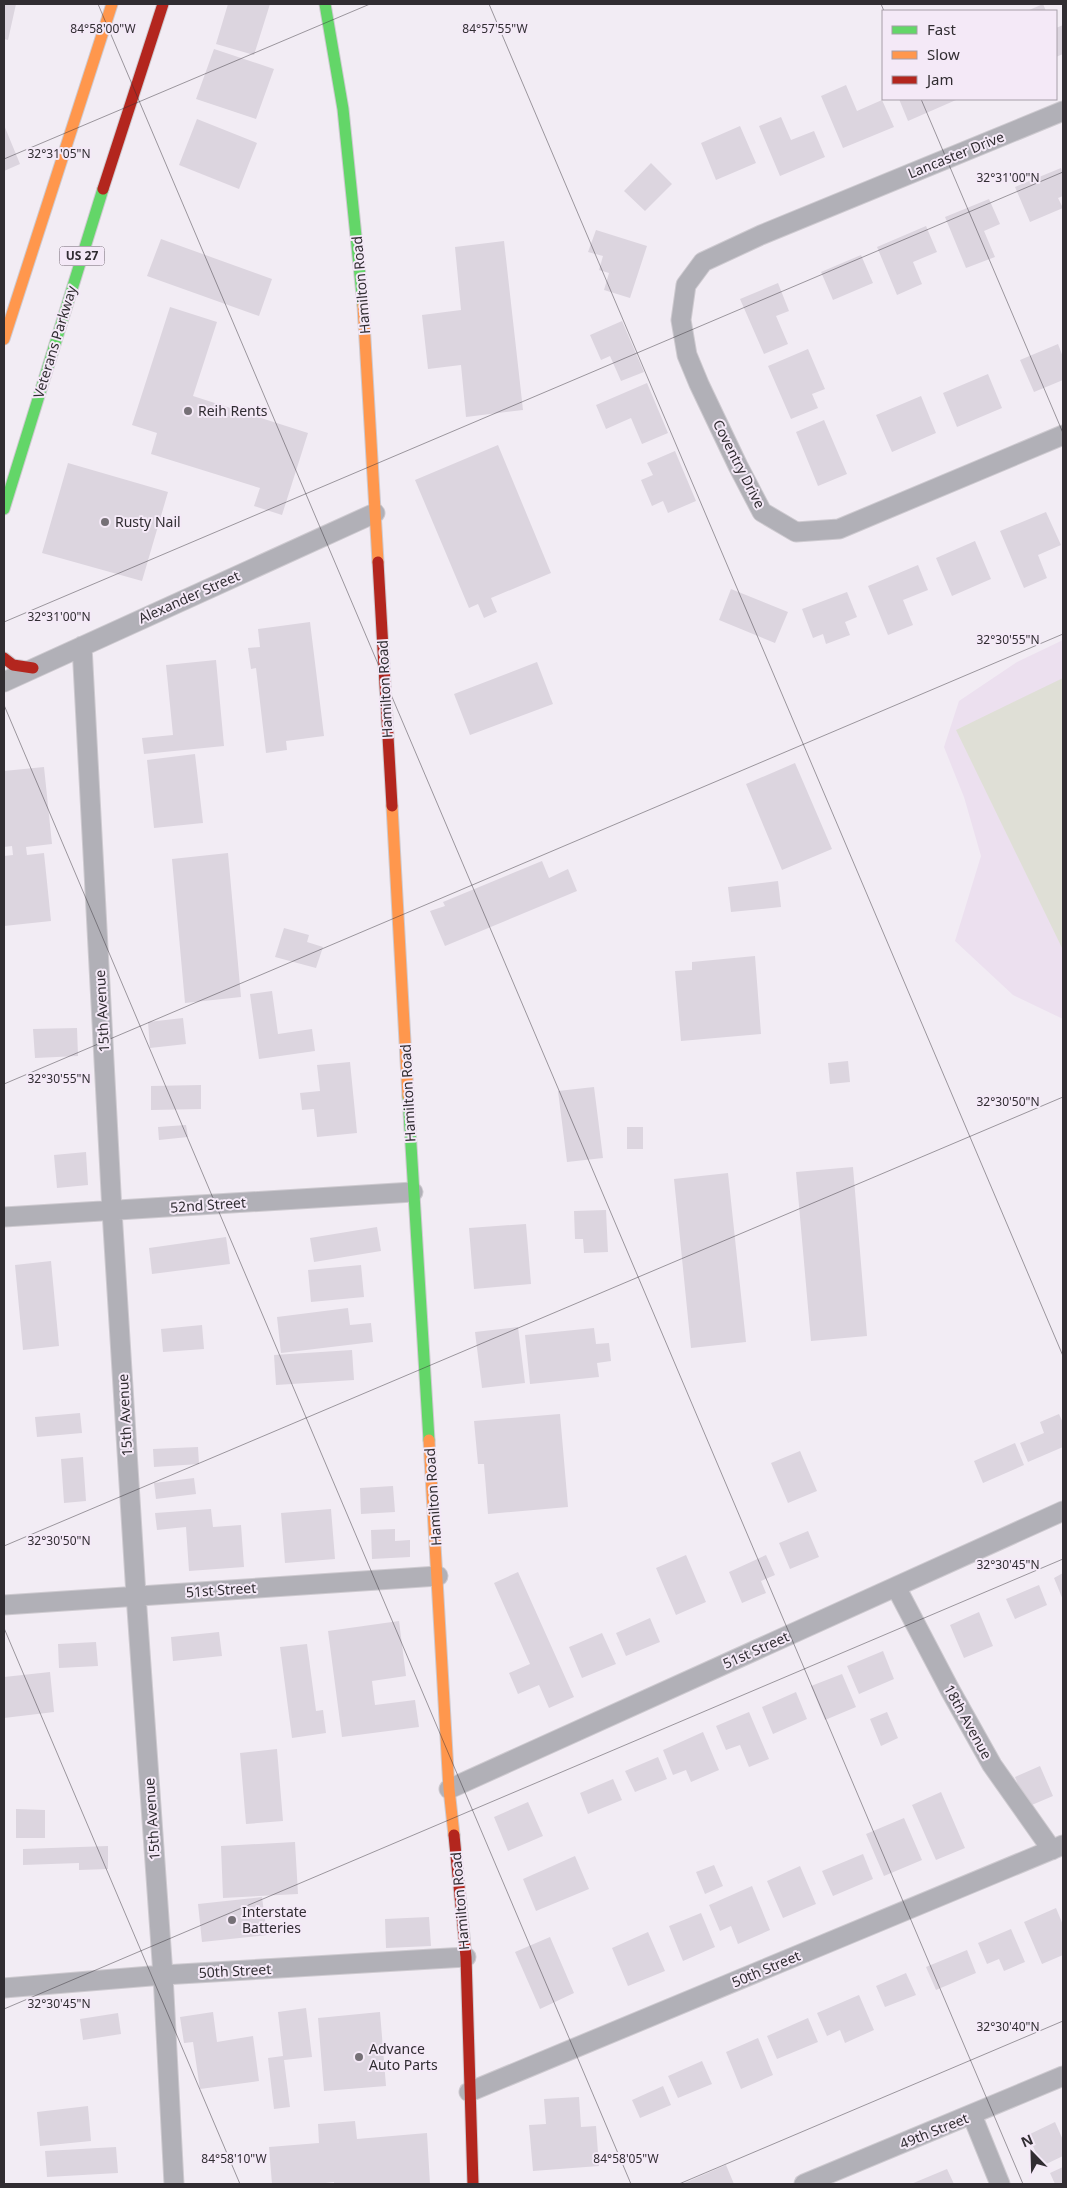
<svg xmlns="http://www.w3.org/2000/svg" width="1067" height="2188" font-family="'Noto Sans',sans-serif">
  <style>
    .built { fill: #ece0ef }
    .green { fill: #dfdfd6 }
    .building { fill: #dcd5df }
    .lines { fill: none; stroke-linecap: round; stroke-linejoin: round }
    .street-casing { stroke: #cecad0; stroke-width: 21 }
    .fast-casing { stroke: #cecad0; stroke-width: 13 }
    .slow-casing { stroke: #cecad0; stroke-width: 13 }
    .jam-casing { stroke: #cecad0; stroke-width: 13 }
    .street { stroke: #b1b0b7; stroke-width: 19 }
    .fast { stroke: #63d668; stroke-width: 11 }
    .slow { stroke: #ff974d; stroke-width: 11 }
    .jam { stroke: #b3261e; stroke-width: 11 }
    .ticks { fill: none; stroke: #312d32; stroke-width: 1; stroke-opacity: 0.45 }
    .poi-dot { fill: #757076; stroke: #f4e9f7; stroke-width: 2 }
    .labels { text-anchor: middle; stroke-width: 4; stroke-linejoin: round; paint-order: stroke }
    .shield { fill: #f4e9f7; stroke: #6c656d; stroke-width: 1 }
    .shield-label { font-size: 12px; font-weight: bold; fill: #312d32 }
    .street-label { font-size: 14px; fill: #312d32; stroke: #f4e9f7 }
    .poi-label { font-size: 14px; fill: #312d32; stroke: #f4e9f7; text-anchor: start }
    .ticks-label { font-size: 12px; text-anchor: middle; fill: #312d32; stroke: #f4e9f7; stroke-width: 4; stroke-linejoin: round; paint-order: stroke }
  </style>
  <rect width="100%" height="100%" fill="#f2ecf4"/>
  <path class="built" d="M1063,640V1019L1013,995L955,941L981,856L964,797L944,747L959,701L1017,662Z"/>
  <path class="green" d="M1063,678V950L956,730Z"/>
  <path class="building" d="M4,4H16L8,40L4,39Z
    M228,4H270L254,55L216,44Z
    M1043,4L1046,11H1027Z
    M1063,25V54L1056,57V28Z
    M214,49L274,69L256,119L196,99Z
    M846,85L857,111L882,100L894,127L843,148L821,96Z
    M899,99H956V100L908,121Z
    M781,117L791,140L814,131L825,157L780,176L759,126Z
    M197,119L257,143L239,189L179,165Z
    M4,125L20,164L4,171Z
    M740,126L756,163L716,180L701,143Z
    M651,163L672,184L645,211L624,191Z
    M1061,168L1063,174V196L1058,198L1063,208L1030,222L1015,187Z
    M989,199L1000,224L984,231L995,257L966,268L945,217Z
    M926,226L937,252L913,262L922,284L897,295L877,247Z
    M596,230L647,246L630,298L604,290L609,273L599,270L603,256L588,252Z
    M161,239L272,279L259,316L147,276Z
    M504,241L523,410L466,417L461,365L428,369L422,315L461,310L455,247Z
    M861,255L873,283L833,300L821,272Z
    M778,283L789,311L776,316L788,344L764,354L740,299Z
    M170,307L217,322L193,396L308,433L282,515L254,506L260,488L151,454L157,433L132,425Z
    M622,321L644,372L621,381L610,356L601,360L590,335Z
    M1058,344L1063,357V380L1034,392L1020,360Z
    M808,349L825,389L812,394L818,408L791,419L768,366Z
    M988,374L1002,408L957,427L943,393Z
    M647,383L668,433L642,444L631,418L606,429L596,405Z
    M921,396L936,433L892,452L876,415Z
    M824,420L847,474L818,486L796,432Z
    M498,445L551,573L491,598L497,612L484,618L478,604L469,608L415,480Z
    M675,451L696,501L668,513L663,501L652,506L641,480L653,475L647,463Z
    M68,463L168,492L142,581L42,553Z
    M1046,512L1061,545L1038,555L1047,578L1024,588L1000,531Z
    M975,541L991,579L952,596L936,558Z
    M918,565L928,590L903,600L913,625L888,635L868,586Z
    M731,589L788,612L775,643L719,620Z
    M847,592L857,617L845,622L850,635L826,644L823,634L813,638L802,609Z
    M310,622L324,736L286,741L287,750L266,753L256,668L251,669L248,648L260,647L258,629Z
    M216,660L224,746L144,754L142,738L173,735L166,665Z
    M537,662L553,704L470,735L454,694Z
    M195,754L203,823L154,828L147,760Z
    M795,763L832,849L782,870L746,784Z
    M44,767L52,844L26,847L27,855L44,853L51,921L4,926V856L13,855L12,846L4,847V771Z
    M228,853L241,997L185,1003L172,859Z
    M542,861L549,878L568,869L577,891L445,946L430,911L445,906L443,902Z
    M778,881L781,907L731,912L728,887Z
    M284,928L309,935L307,942L323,947L316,968L275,957Z
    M755,956L761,1034L681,1041L675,971L692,970V962Z
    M272,991L278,1034L312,1029L315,1051L259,1059L250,994Z
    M183,1018L186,1044L150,1048L148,1022Z
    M77,1028L78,1056L35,1058L33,1029Z
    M848,1061L850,1082L830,1084L828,1063Z
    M350,1062L357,1133L317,1137L314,1109L302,1110L300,1093L320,1091L317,1065Z
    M201,1085V1109L151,1110V1086Z
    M594,1087L603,1158L567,1162L558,1091Z
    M186,1125L188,1137L159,1140L158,1127Z
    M627,1127H643V1149H627Z
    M86,1152L88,1185L57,1188L54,1155Z
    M853,1167L867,1336L811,1341L796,1172Z
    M728,1173L746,1342L691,1348L674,1179Z
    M606,1210L608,1252L584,1253L583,1239H575L574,1211Z
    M526,1224L531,1284L474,1289L469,1228Z
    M377,1227L381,1251L314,1262L310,1238Z
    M226,1237L230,1264L152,1274L149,1248Z
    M51,1261L59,1346L23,1350L15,1265Z
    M361,1265L364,1297L311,1302L308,1270Z
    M348,1308L350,1325L371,1323L373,1342L281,1353L277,1317Z
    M202,1325L204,1349L163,1352L161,1329Z
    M518,1327L525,1383L482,1388L475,1332Z
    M594,1328L596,1344L609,1343L611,1361L597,1363L599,1377L530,1384L525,1335Z
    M352,1350L354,1380L276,1385L274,1355Z
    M80,1413L82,1433L37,1437L35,1417Z
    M560,1414L568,1507L488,1514L484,1464H478L474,1421Z
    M1059,1414L1063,1423V1447L1028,1462L1020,1443L1044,1433L1040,1422Z
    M1015,1443L1024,1465L983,1483L974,1461Z
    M198,1447L199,1464L154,1467L153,1449Z
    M800,1451L817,1491L788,1503L771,1463Z
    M83,1457L86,1501L64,1503L61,1459Z
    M194,1478L196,1494L156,1499L154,1483Z
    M393,1486L395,1512L361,1514L360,1488Z
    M211,1509L213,1527L241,1525L244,1567L189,1571L186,1527L157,1530L155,1513Z
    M331,1509L335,1559L285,1563L281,1513Z
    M395,1529V1541L410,1540V1557L372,1559L371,1530Z
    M808,1531L819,1557L790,1569L779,1543Z
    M686,1555L706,1602L676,1615L656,1568Z
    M766,1555L775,1575L761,1581L766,1593L742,1603L729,1572Z
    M518,1572L574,1697L549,1708L539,1685L518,1694L509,1673L530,1664L494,1583Z
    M1063,1573V1600L1054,1578Z
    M1039,1585L1047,1605L1015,1619L1006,1599Z
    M979,1612L993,1646L964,1658L950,1625Z
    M650,1618L660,1642L626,1656L616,1633Z
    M399,1621L406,1676L372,1681L375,1705L415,1700L419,1727L342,1737L328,1631Z
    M219,1632L222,1656L173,1661L171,1637Z
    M602,1633L616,1664L582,1678L569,1647Z
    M96,1642L98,1666L59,1668L58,1644Z
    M307,1644L316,1711L323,1710L326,1733L292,1738L280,1647Z
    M883,1651L894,1679L859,1694L847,1666Z
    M50,1672L54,1712L4,1718V1677Z
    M842,1674L856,1707L825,1720L811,1686Z
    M796,1692L807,1719L773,1734L762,1707Z
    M749,1712L769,1759L749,1767L740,1745L726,1750L716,1726Z
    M887,1712L898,1738L881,1746L870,1719Z
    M703,1732L719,1770L691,1782L686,1770L673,1775L663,1750Z
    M277,1749L283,1821L246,1824L240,1753Z
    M658,1757L667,1779L635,1792L625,1771Z
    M1040,1766L1053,1796L1027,1807L1015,1777Z
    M613,1779L622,1800L588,1814L580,1793Z
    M941,1792L965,1848L936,1860L912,1805Z
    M528,1802L543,1836L508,1851L494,1817Z
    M16,1809L45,1810V1838H16Z
    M904,1818L922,1860L884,1876L866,1834Z
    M295,1842L298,1894L223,1898L221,1846Z
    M108,1846V1869L79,1870V1863L23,1865V1849Z
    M863,1854L873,1879L833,1896L822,1871Z
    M575,1856L589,1889L536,1911L523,1879Z
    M714,1865L723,1886L705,1894L696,1872Z
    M800,1866L816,1904L783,1918L767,1881Z
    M752,1886L770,1930L738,1944L731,1926L720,1931L709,1905Z
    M262,1897L267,1935L202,1942L198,1904Z
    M1056,1908L1063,1925V1955L1042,1964L1024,1922Z
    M701,1913L715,1947L683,1961L669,1926Z
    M429,1917L431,1946L386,1948L385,1919Z
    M1011,1929L1025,1962L1004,1971L999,1959L987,1964L978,1943Z
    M648,1932L665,1971L628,1986L612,1948Z
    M550,1937L574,1993L540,2009L515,1952Z
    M967,1950L976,1973L936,1990L926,1967Z
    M906,1973L916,1995L885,2007L876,1986Z
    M859,1995L874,2030L845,2043L840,2030L827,2036L817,2013Z
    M306,2008L312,2057L284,2060L290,2107L274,2109L268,2058L283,2056L278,2012Z
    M213,2012L217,2042L253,2036L259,2081L200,2089L193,2042L184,2043L180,2017Z
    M380,2012L386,2086L324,2091L318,2018Z
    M118,2013L121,2034L83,2040L80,2019Z
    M808,2018L818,2042L777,2059L767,2036Z
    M758,2038L773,2075L741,2089L726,2052Z
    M702,2061L712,2084L678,2098L668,2076Z
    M663,2086L671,2105L640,2118L632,2100Z
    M579,2097L581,2127L596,2126L599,2166L533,2171L529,2125L546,2124L544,2099Z
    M88,2106L91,2141L40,2146L37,2112Z
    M355,2121L357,2139L427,2133L430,2184H334V2182L317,2184H272L269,2147L319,2143L318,2124Z
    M1055,2122L1063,2140V2156L1042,2166L1028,2135Z
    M116,2147L118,2173L47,2177L45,2151Z
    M726,2165L734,2184H682Z
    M1063,2167V2184H1055L1050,2173Z
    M947,2169L954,2184H911Z"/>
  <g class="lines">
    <g class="street-casing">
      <path id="street" d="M1063,111L761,235L703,262L686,285L681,320L687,355L699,384L738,466L762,512L796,532L839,529L1063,435
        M82,646L112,1211L136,1595L163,1975L174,2184
        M4,682L375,513
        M4,1217L413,1192
        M896,1587L950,1690L992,1765L1052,1850
        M4,1605L438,1576
        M449,1789L1063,1511
        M4,1988L163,1975L466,1957
        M469,2092L1063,1845
        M972,2115L1000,2184
        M804,2184L1063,2076"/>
    </g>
    <g class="fast-casing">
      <path id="fast" d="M325,4L343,109L363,305
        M4,509L103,189
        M408,1096L429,1440"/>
    </g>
    <g class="slow-casing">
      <path id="slow" d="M363,305L378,562
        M4,339L112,4
        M392,806L408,1096
        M429,1440L449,1789L454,1835"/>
    </g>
    <g class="jam-casing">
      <path id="jam" d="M103,189L163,4
        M378,562L392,806
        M4,658L13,665L33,668
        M454,1835L466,1957L473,2184"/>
    </g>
    <use href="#street" class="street"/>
    <use href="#fast" class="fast"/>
    <use href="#slow" class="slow"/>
    <use href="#jam" class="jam"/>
  </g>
  <path class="ticks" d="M98,4L1023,2184M489,4L1063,1356M881,4L884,11M921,99L1063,433M4,159L370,4M4,622L1063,172M4,705L631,2184M4,1084L1063,634M4,1546L1063,1097M4,1628L240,2184M4,2009L1063,1559M679,2184L1063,2021"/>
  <g class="poi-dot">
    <circle cx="188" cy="411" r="5"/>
    <circle cx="105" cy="522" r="5"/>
    <circle cx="232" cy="1920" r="5"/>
    <circle cx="359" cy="2057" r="5"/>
  </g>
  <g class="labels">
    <rect class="shield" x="59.5" y="246.5" width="45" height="19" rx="4"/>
    <g class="shield-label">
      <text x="82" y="260">US 27</text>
    </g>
    <g class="street-label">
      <text transform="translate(956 155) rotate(-22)" y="5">Lancaster Drive</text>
      <text transform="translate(361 285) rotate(-95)" y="5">Hamilton Road</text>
      <text transform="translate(55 342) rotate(-73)" y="5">Veterans Parkway</text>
      <text transform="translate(739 464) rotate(63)" y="5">Coventry Drive</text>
      <text transform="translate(189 597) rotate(-24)" y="5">Alexander Street</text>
      <text transform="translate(385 689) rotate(-93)" y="5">Hamilton Road</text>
      <text transform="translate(102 1011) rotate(-93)" y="5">15th Avenue</text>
      <text transform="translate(408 1093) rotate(-93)" y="5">Hamilton Road</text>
      <text transform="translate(208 1205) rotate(-4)" y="5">52nd Street</text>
      <text transform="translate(125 1415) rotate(-93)" y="5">15th Avenue</text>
      <text transform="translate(433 1497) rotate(-94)" y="5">Hamilton Road</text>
      <text transform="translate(221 1590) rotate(-4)" y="5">51st Street</text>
      <text transform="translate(756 1650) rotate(-24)" y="5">51st Street</text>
      <text transform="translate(968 1722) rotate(61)" y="5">18th Avenue</text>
      <text transform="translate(152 1819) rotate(-94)" y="5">15th Avenue</text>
      <text transform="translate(460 1901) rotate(-95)" y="5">Hamilton Road</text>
      <text transform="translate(766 1969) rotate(-23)" y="5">50th Street</text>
      <text transform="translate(235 1971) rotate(-3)" y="5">50th Street</text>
      <text transform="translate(934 2131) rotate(-22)" y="5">49th Street</text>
    </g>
    <g class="poi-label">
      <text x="198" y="416">Reih Rents</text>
      <text x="115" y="527">Rusty Nail</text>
      <text x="242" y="1917">Interstate<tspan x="242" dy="16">Batteries</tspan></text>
      <text x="369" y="2054">Advance<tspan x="369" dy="16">Auto Parts</tspan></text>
    </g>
  </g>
  <g class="ticks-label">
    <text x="103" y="33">84°58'00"W</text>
    <text x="495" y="33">84°57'55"W</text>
    <text x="59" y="158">32°31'05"N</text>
    <text x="1008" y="182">32°31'00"N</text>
    <text x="59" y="621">32°31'00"N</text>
    <text x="1008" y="644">32°30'55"N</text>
    <text x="59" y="1083">32°30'55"N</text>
    <text x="1008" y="1106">32°30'50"N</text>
    <text x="59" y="1545">32°30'50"N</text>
    <text x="1008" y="1569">32°30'45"N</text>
    <text x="59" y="2008">32°30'45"N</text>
    <text x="1008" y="2031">32°30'40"N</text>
    <text x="234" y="2163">84°58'10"W</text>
    <text x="626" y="2163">84°58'05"W</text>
  </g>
  <rect width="1067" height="2188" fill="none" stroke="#312d32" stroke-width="10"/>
  <rect x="882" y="10" width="175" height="90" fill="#f4e9f7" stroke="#a69ea8"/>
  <rect x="892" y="26" width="25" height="8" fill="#63d668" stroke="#a69ea8"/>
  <text x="927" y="35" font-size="15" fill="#312d32">Fast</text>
  <rect x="892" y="51" width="25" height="8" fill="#ff974d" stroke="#a69ea8"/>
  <text x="927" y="60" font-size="15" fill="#312d32">Slow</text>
  <rect x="892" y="76" width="25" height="8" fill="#b3261e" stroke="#a69ea8"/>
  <text x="927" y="85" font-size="15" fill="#312d32">Jam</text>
  <g transform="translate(1032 2153) rotate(337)" stroke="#f4e9f7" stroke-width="4" paint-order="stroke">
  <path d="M0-4L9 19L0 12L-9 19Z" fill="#312d32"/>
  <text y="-8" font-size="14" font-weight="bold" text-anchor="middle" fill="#312d32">N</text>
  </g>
</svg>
